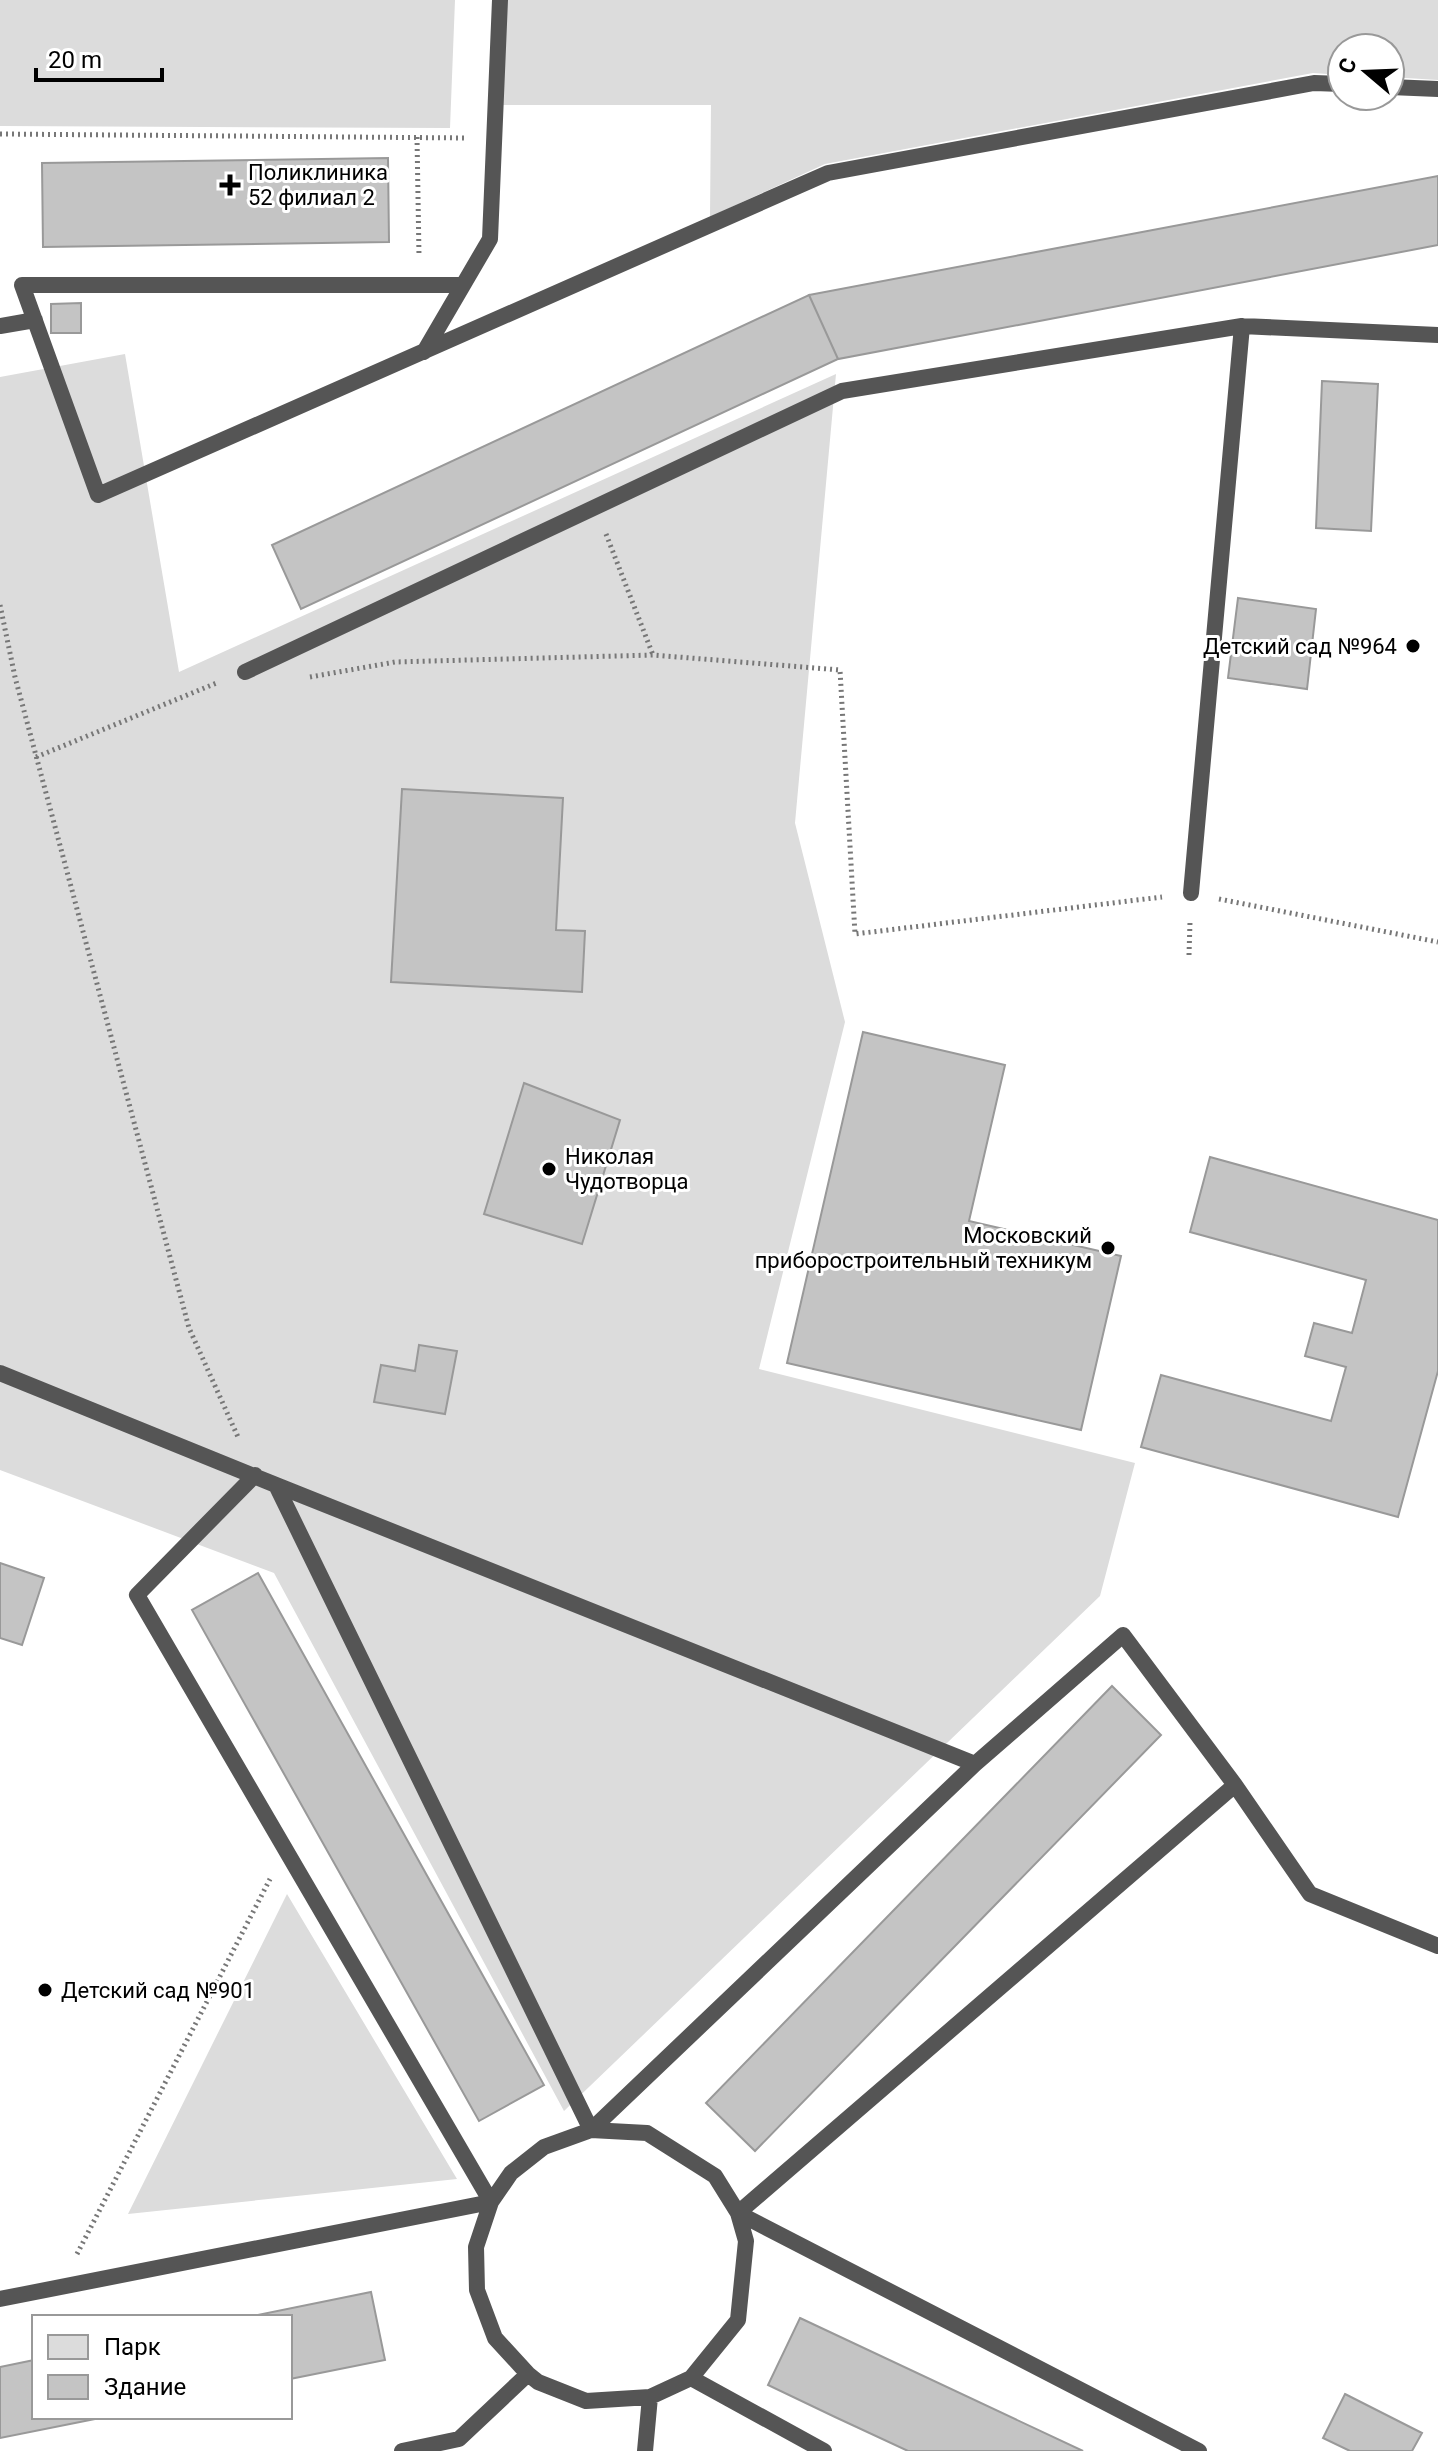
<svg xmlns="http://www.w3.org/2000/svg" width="1438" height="2451" font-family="Roboto,sans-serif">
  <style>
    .green { fill: #dcdcdc }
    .building { fill: #c4c4c4; stroke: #999; stroke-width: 2 }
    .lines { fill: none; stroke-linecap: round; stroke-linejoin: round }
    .path { stroke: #777; stroke-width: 5; stroke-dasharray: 2 4; stroke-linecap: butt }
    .service { stroke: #555; stroke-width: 16 }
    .poi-dot { fill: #000; stroke: #fff; stroke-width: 3 }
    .labels { text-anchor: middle; stroke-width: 6; stroke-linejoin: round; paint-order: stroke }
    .poi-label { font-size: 22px; fill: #000; stroke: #fff; text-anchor: start }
  </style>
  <rect width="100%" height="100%" fill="#fff"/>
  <path class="green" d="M0,0H455L450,128L0,126Z
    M506,0H1438V80L1390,77V48H1342V75L1313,73L825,164L710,217L711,105H499Z
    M125,354L179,672L836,374L795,823L845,1022L759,1369L1135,1463L1100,1596L564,2111L274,1573L0,1470V377Z
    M287,1894L457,2179L128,2214Z"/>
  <path class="building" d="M388,158L389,242L43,247L42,163Z
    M1438,176V245L1029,323L838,359L809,295Z
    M809,295L838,359L301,609L272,545Z
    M81,303V333H51V304Z
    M1322,381L1378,384L1371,531L1316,528Z
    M1238,598L1316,609L1307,689L1228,678Z
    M402,789L563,798L556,930L585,931L582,992L391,982Z
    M863,1032L1005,1065L969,1221L1121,1256L1081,1430L787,1363Z
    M524,1083L620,1120L582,1244L484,1214Z
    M1210,1157L1438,1220V1371L1398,1517L1141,1447L1161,1375L1331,1421L1346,1367L1305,1356L1314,1323L1352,1333L1366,1280L1190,1232Z
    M419,1345L457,1351L445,1414L374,1402L381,1365L415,1371Z
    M0,1563L44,1578L22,1645L0,1638Z
    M258,1573L544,2085L479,2121L192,1610Z
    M1112,1686L1161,1735L755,2151L706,2103Z
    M371,2292L385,2360L290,2379V2317H248Z
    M800,2318L1083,2451H908L835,2417L768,2385Z
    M34,2360V2417H105L0,2438V2367Z
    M1345,2394L1422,2433L1412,2451H1350L1323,2438Z"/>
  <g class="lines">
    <path class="path" d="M0,134L468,138
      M417,137L419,256
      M606,534L653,655
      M0,605L15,677L189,1328L238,1437
      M310,677L395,662L653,655L840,670L855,934L1162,897
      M36,757L219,682
      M1219,899L1438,942
      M1189,955L1190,922
      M77,2254L270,1879"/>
    <path class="service" d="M1390,87L1438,89
      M463,285H22L98,495L828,173L1314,83L1342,84
      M0,326L35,320
      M424,352L490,239L500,0
      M245,672L842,391L1242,326L1438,335
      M1191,893L1242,326
      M0,1373L276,1485L591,2130
      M276,1485L975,1764L1123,1635L1235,1785L1310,1894L1438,1946
      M591,2130L647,2133L715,2176L738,2213L746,2241L738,2320L691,2378L650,2397L586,2401L538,2382L528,2374L495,2338L477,2290L476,2247L491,2202L511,2173L544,2147L591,2130L975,1764
      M0,2299L491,2202L137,1595L255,1475
      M691,2378L824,2451
      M402,2451L459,2439L528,2374
      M645,2451L650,2397
      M1199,2451L738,2213L1235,1785"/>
  </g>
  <g class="poi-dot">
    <path d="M226 173h8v8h8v8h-8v8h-8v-8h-8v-8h8z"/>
    <circle cx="1413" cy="646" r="8"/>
    <circle cx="549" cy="1169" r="8"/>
    <circle cx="1108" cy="1248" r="8"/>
    <circle cx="45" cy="1990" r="8"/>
  </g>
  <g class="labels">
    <g class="poi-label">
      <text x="248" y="180">Поликлиника<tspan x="248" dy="25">52 филиал 2</tspan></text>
      <text x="1397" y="654" text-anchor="end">Детский сад №964</text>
      <text x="565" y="1164">Николая<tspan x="565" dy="25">Чудотворца</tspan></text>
      <text x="1092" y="1243" text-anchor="end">Московский<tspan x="1092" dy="25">приборостроительный техникум</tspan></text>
      <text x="61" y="1998">Детский сад №901</text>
    </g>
  </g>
  <rect x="32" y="2315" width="260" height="104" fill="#ffffff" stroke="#999999" stroke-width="2"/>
  <rect x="48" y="2335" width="40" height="24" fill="#dcdcdc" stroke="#999999" stroke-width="2"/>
  <text x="104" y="2355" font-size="24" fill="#000000">Парк</text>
  <rect x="48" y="2375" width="40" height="24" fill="#c4c4c4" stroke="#999999" stroke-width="2"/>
  <text x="104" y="2395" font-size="24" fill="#000000">Здание</text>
  <g transform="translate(1366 72) rotate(289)"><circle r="38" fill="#ffffff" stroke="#999999" stroke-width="2"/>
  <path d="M0-6L14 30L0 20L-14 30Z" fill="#000000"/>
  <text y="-12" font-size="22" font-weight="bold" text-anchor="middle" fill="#000000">С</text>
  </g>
  <path d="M36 68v12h126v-12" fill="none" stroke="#000000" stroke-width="4"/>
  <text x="48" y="68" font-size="24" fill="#000000" stroke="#ffffff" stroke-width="6" paint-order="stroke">20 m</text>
</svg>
